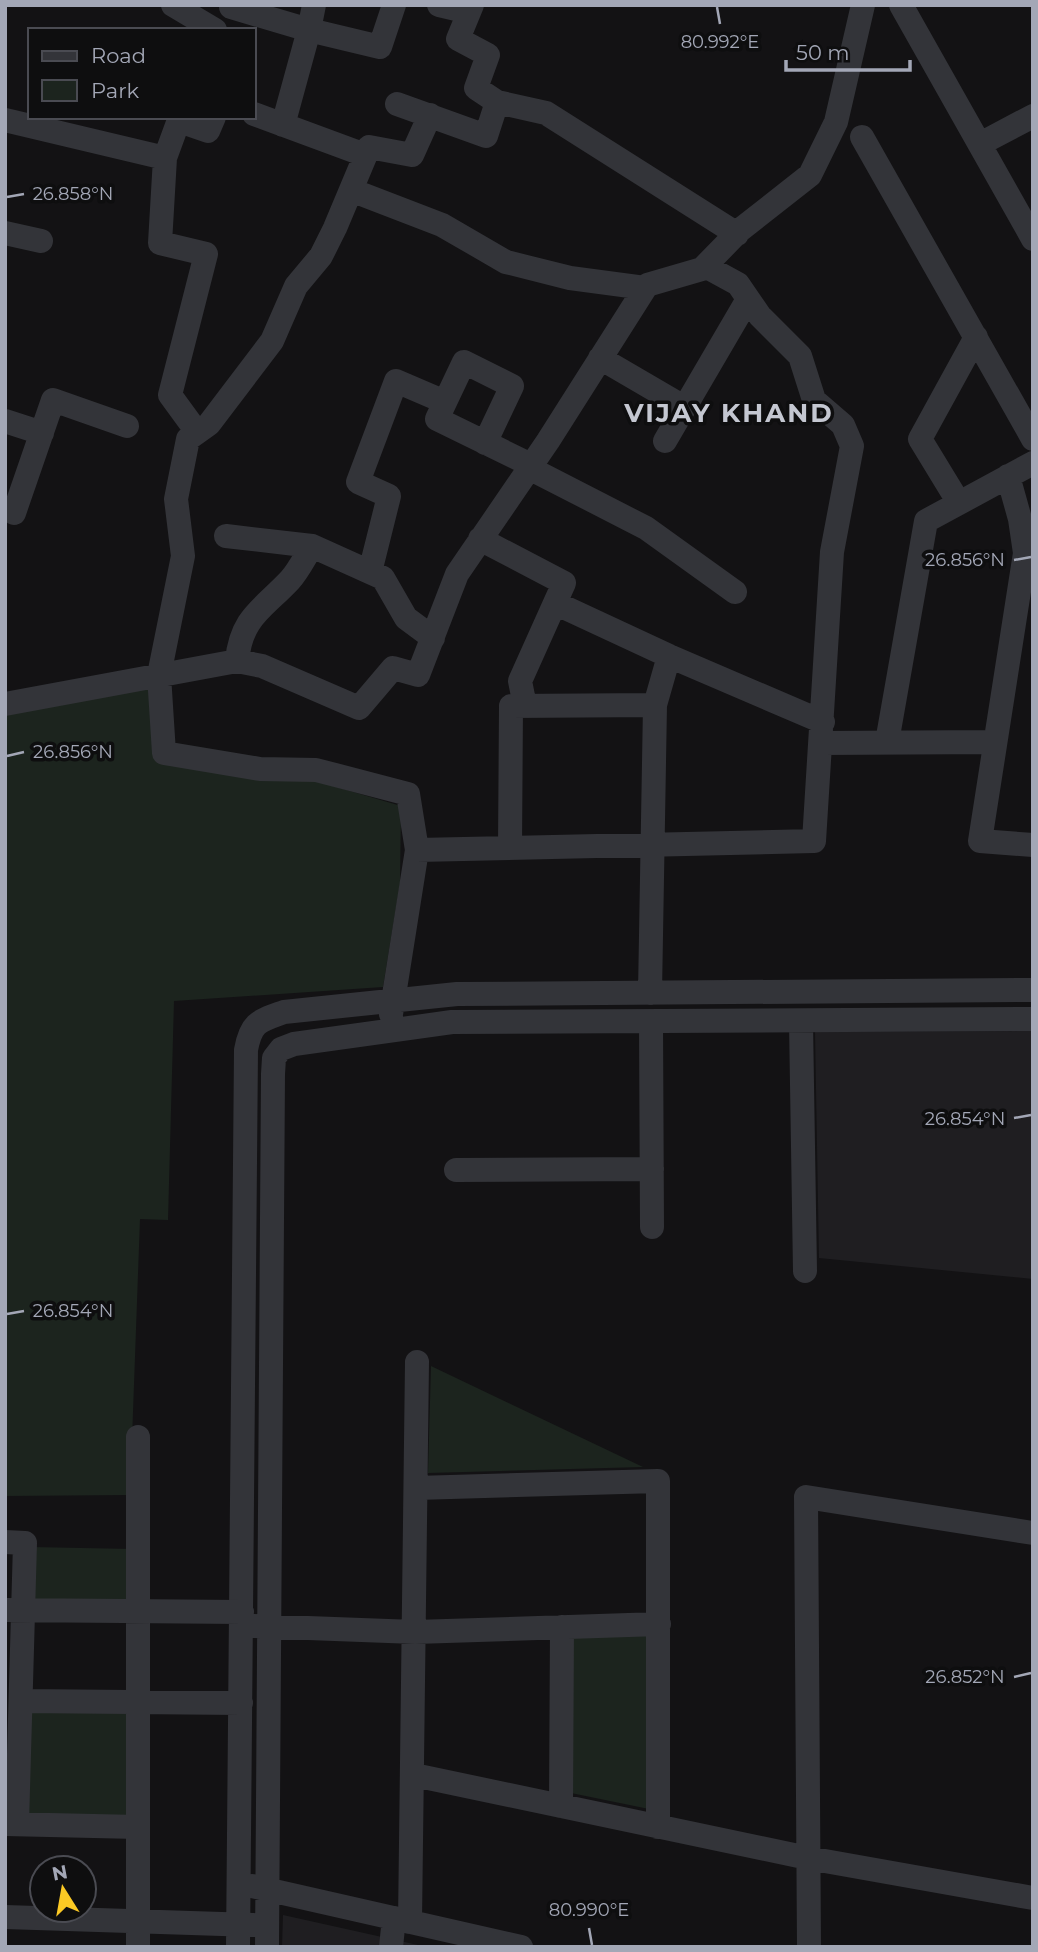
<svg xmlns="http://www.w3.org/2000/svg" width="1038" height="1952" font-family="Montserrat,sans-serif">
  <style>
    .built { fill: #1f1e21 }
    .green { fill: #1c241e }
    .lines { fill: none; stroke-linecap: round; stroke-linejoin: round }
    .minor { stroke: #333439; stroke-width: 24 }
    .ticks { fill: none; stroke: #a3a7b6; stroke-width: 2.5 }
    .labels { text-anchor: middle; stroke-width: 7; stroke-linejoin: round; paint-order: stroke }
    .district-label { font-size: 26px; font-weight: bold; letter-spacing: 2px; fill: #c4c7d1; stroke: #0e0e0f }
    .ticks-label { font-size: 18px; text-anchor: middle; fill: #a3a7b6; stroke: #0e0e0f; stroke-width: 7; stroke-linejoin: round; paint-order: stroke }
  </style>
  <rect width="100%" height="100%" fill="#131214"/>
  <path class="built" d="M1033,1031V1279L819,1258L815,1032Z
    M283,1915L427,1947H282Z"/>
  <path class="green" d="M151,688L158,760L316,781L401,806L400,883L383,987L174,1001L168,1220L140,1219L130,1495L5,1496V710Z
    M431,1366L643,1467L428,1473Z
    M31,1547L133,1549L131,1605L30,1603Z
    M652,1635L649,1809L571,1793L570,1637Z
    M29,1709L131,1711L129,1819L27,1817Z"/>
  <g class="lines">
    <path class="minor" d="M173,5L215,30
      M314,5L309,30L380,47L394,5
      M439,5L469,12
      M472,5L458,39L488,55L476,88L497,102
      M901,5L1033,239
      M231,7L309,30L283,125
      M397,104L486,136L497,102L546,113L737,234
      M254,114L365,155
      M180,117L165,158L160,243L206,254L170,395L197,432
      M5,120L165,158
      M179,121L208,131L214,117
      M862,137L1033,439
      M980,144L1033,116
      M351,190L442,225L506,262L570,278L645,288
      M5,233L41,241
      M600,358L684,407
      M5,421L42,433
      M665,441L748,299
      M485,443L512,386L464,362L437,419L531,465
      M529,468L646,528L735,592
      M1008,476L1020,519L1025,553L980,841L1033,845
      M959,503L920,439L976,337
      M14,513L53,400L127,426
      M226,536L312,546L383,578L406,618L433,638
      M480,539L564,583L555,603L669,656L823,722
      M370,572L389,496L358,482L396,381L445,402
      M237,661C241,617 263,609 290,580C299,570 305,557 312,546
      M5,704L237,661L262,666L359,708L393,668L418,675L457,574L548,441L647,285L702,269L740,230L810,175L836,122L863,5
      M525,706L520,681L555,603
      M887,742L926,521L1033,463
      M822,743L995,742
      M510,848L511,706L655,705
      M417,850L814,841L832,552L852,446L843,425L814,400L800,356L760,316L738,284L705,266
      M650,993L655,705L669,656
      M391,1014L417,850L408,794L316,770L260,769L164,753L159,675L183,556L176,499L188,439L209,424L272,341L296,286L321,256L335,228L369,147L412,155L430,115
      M651,1022L652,1227
      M801,1022L805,1271
      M456,1170L652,1169
      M138,1437V1947
      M416,1488L658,1481V1827
      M5,1542L25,1543L17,1824
      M5,1610L242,1612
      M254,1626L415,1632L659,1624
      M21,1701L241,1703
      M414,1775L808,1858L1033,1898
      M561,1806L562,1627
      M5,1824L138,1827
      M252,1886L521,1947
      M5,1917L253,1925
      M410,1922L417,1362
      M238,1947L246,1050C251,1022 259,1021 284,1012L457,994L1033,990
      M267,1947L273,1074L274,1058L281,1049L294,1044L452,1022L1033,1019
      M391,1947L394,1918
      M809,1947L806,1497L1033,1533"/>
  </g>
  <path class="ticks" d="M717,7L720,24M7,197L24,194M1014,560L1031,557M7,756L24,752M1014,1118L1031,1115M7,1314L24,1311M1014,1677L1031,1673M589,1928L592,1945"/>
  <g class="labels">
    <g class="district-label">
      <text x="729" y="422">VIJAY KHAND</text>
    </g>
  </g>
  <g class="ticks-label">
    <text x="720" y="48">80.992°E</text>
    <text x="73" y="200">26.858°N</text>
    <text x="965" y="566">26.856°N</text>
    <text x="73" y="758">26.856°N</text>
    <text x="965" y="1125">26.854°N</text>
    <text x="73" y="1317">26.854°N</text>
    <text x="965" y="1683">26.852°N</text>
    <text x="589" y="1916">80.990°E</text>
  </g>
  <rect width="1038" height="1952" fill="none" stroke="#a3a7b6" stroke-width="14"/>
  <rect x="28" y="28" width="228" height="91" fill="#0e0e0f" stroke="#4a4b52" stroke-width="2"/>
  <rect x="42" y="51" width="35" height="10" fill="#333439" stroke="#4a4b52" stroke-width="2"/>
  <text x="91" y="63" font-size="21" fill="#a3a7b6">Road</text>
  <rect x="42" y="80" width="35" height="21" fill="#1c241e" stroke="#4a4b52" stroke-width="2"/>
  <text x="91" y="98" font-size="21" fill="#a3a7b6">Park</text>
  <g transform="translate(63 1889) rotate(349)"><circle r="33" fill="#0e0e0f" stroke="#4a4b52" stroke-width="2"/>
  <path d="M0-5L12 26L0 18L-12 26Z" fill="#fbc924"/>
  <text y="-10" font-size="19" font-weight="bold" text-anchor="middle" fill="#a3a7b6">N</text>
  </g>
  <path d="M786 60v10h124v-10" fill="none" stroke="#a3a7b6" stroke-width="3.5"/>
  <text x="796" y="60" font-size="21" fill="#a3a7b6" stroke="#0e0e0f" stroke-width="5" paint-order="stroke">50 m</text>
</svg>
